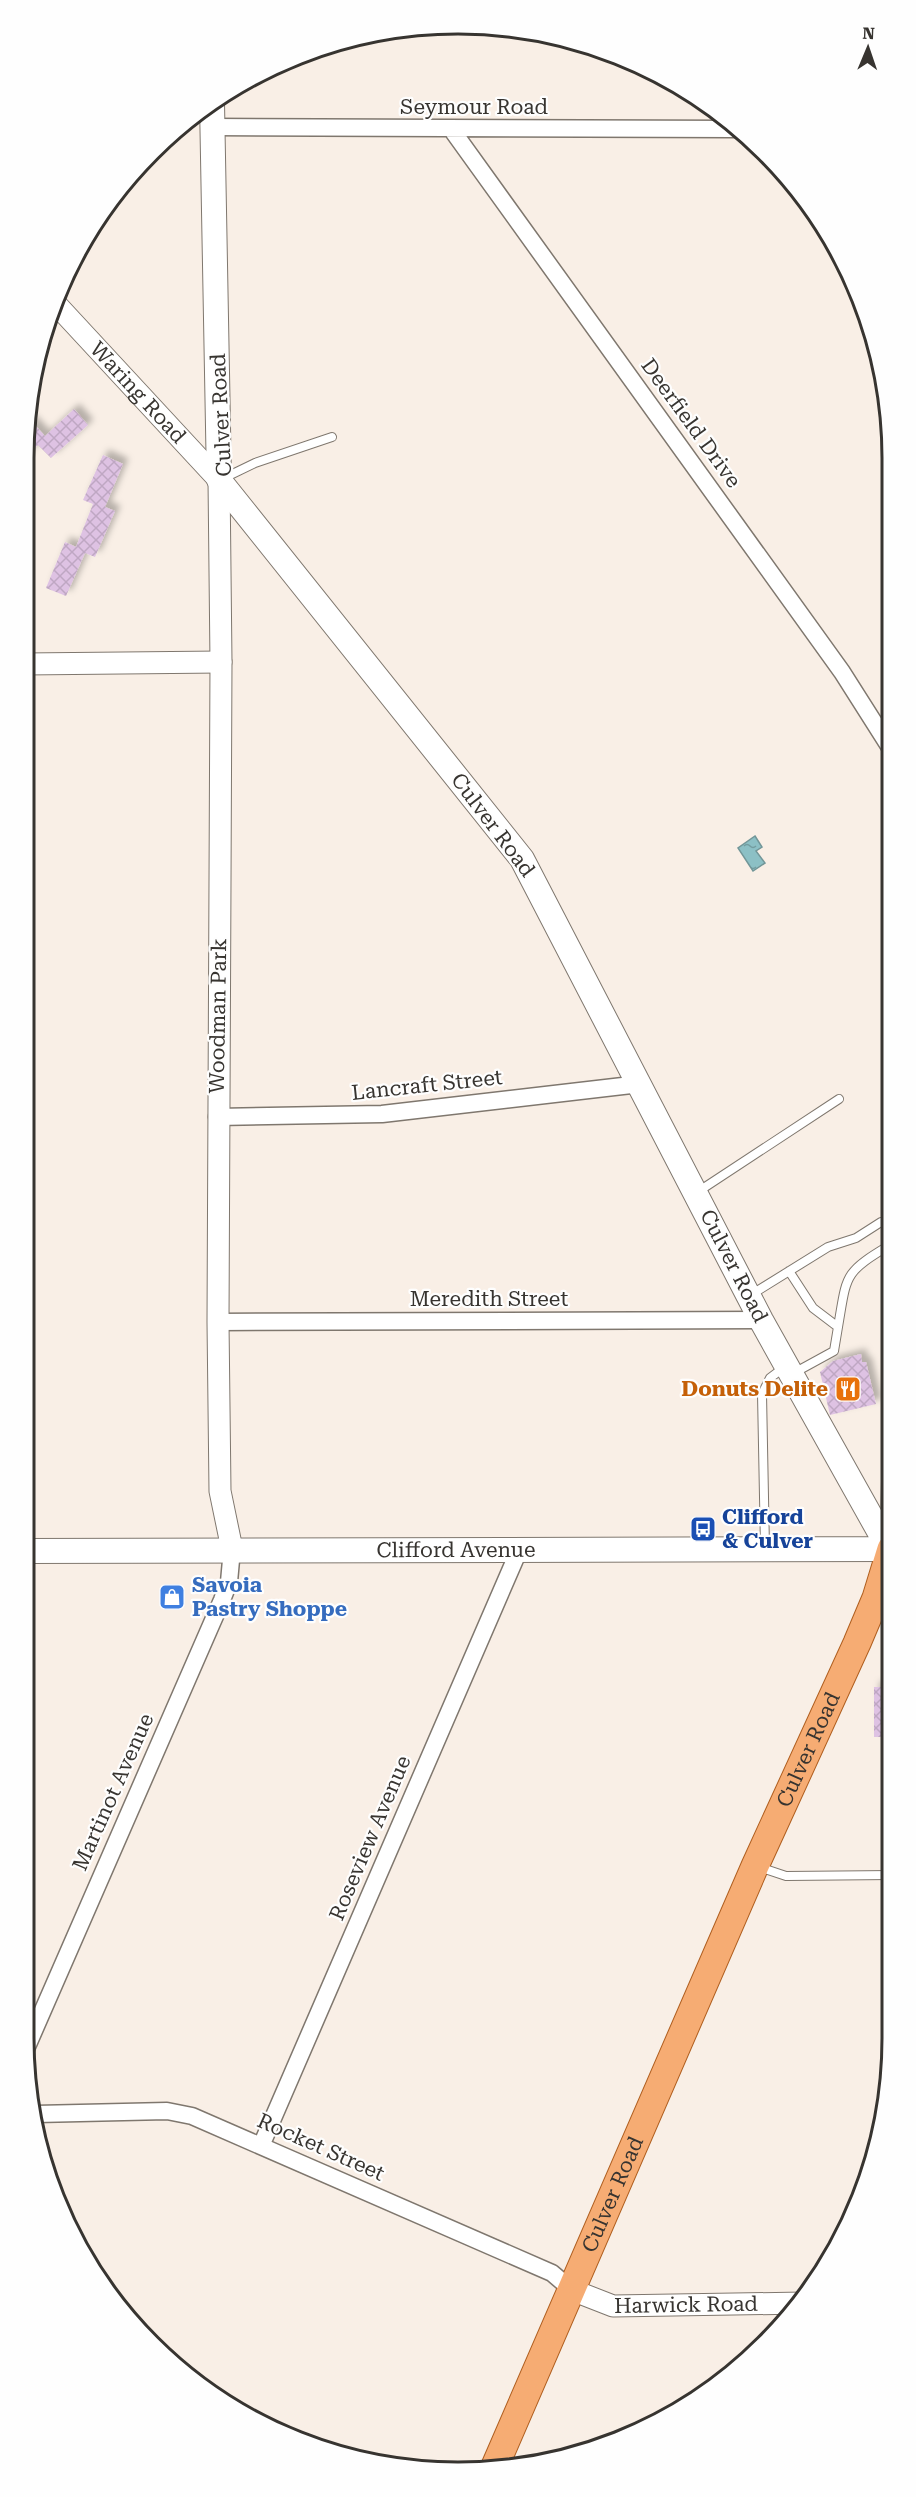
<svg xmlns="http://www.w3.org/2000/svg" width="916" height="2497" font-family="'Roboto Serif',serif">
  <style>
    .water { fill: url(#water-ripples); stroke: #729698; stroke-width: 1.5 }
    .building { fill: url(#building-cross-hatch); filter: url(#shadow) }
    .lines { fill: none; stroke-linecap: round; stroke-linejoin: round }
    .service-casing { stroke: #7f776e; stroke-width: 10 }
    .minor-casing { stroke: #7f776e; stroke-width: 19 }
    .tertiary-casing { stroke: #7f776e; stroke-width: 23 }
    .secondary-casing { stroke: #7f776e; stroke-width: 26 }
    .primary-casing { stroke: #af5e1f; stroke-width: 29 }
    .service { stroke: #fff; stroke-width: 8 }
    .minor { stroke: #fff; stroke-width: 16 }
    .tertiary { stroke: #fff; stroke-width: 21 }
    .secondary { stroke: #fff; stroke-width: 24 }
    .primary { stroke: #f6ac73; stroke-width: 27 }
    .labels { text-anchor: middle; stroke-width: 4.5; stroke-linejoin: round; paint-order: stroke }
    .street-label { font-size: 21px; fill: #373430; stroke: #fefefe }
    .food-label { font-size: 21px; font-weight: bold; fill: #c56008; stroke: #fefefe; text-anchor: end }
    .transit-label { font-size: 21px; font-weight: bold; fill: #164399; stroke: #fefefe; text-anchor: start }
    .shop-label { font-size: 21px; font-weight: bold; fill: #366cbe; stroke: #fefefe; text-anchor: start }
    .rim { fill: none; stroke: #373430; stroke-width: 3 }
  </style>
  <defs>
    <pattern id="water-ripples" width="26" height="14" patternUnits="userSpaceOnUse" patternTransform="scale(1.5)"><rect width="26" height="14" fill="#8cc0c5"/><path d="M2 4q2-2 4 0t4 0M15 11q2-2 4 0t4 0" fill="none" stroke="#739da0"/></pattern>
    <pattern id="building-cross-hatch" width="8" height="8" patternUnits="userSpaceOnUse" patternTransform="scale(1.5)"><rect width="8" height="8" fill="#dec2e3"/><path d="M0 0l8 8M0 8l8-8" fill="none" stroke="#bfa7c3"/></pattern>
    <filter id="shadow"><feDropShadow dx="5.5" dy="-5.5" stdDeviation="3" flood-color="#0004"/></filter>
  </defs>
  <rect width="100%" height="100%" fill="#f9efe6"/>
  <path class="water" d="M755,836L762,847L756,851L765,863L753,871L738,848Z"/>
  <path class="building" d="M74,409L88,425L51,458L38,445L24,457L29,419L45,436Z
    M103,455L123,464L105,507L115,511L95,557L85,553L66,596L46,588L65,542L76,547L93,504L83,500Z
    M861,1354L862,1362H866L876,1404L830,1415L820,1372L833,1361Z
    M874,1687H891V1737H874Z"/>
  <g class="lines">
    <g class="service-casing">
      <path id="service" d="M222,479L255,463L332,437
        M696,1193L839,1099
        M789,1271L813,1308L838,1327L834,1351L792,1374
        M749,1296L828,1247L856,1238L881,1222H890
        M838,1327C847,1275 843,1273 890,1245
        M765,1548L762,1394L770,1378L786,1366
        M759,1867L786,1876L892,1875"/>
    </g>
    <g class="minor-casing">
      <path id="minor" d="M212,127L735,129
        M452,130L842,672L889,746
        M217,1117L382,1114L640,1084
        M218,1322L761,1320
        M889,1548L891,1460
        M26,2049L222,1600L229,1582L232,1549
        M36,2114L167,2111L192,2116L552,2273L572,2290
        M261,2146L520,1548"/>
    </g>
    <g class="tertiary-casing">
      <g id="tertiary">
        <path id="s1" d="M55,303L219,480L221,662L218,1322L220,1491L232,1549"/>
        <path d="M24,664L221,662"/>
        <path id="s2" d="M572,2290L613,2306L803,2303"/>
      </g>
    </g>
    <g class="secondary-casing">
      <g id="secondary">
        <path id="s3" d="M24,1551L889,1549L761,1320L522,859L219,480L212,103"/>
      </g>
    </g>
    <g class="primary-casing">
      <g id="primary">
        <path id="s4" d="M495,2466L755,1866L857,1643L876,1598L891,1549"/>
      </g>
    </g>
    <use href="#service" class="service"/>
    <use href="#minor" class="minor"/>
    <use href="#tertiary" class="tertiary"/>
    <use href="#secondary" class="secondary"/>
    <use href="#primary" class="primary"/>
  </g>
  <defs>
    <g id="restaurant-square" transform="scale(1.35)"><rect x="-9" y="-9" width="18" height="18" rx="4" fill="#e8710a" stroke="#fefefe"/><path d="M-5-6h1v4h1v-4h1v4h1v-4h1v5L-1.5 .5V6h-2V.5L-5-1ZM5-6V6H3V1.5H1.5Q1.5-4 5-6Z" fill="#fff"/></g>
    <g id="bus-square" transform="scale(1.35)"><rect x="-9" y="-9" width="18" height="18" rx="4" fill="#1a4fb4" stroke="#fefefe"/><path d="M-5-6H5V4H4V6H2V4H-2V6H-4V4H-5ZM-3.5-4V0h7V-4ZM-3.5 1.2v1.5H-2V1.2ZM2 1.2v1.5H3.5V1.2Z" fill="#fff"/></g>
    <g id="shop-square" transform="scale(1.35)"><rect x="-9" y="-9" width="18" height="18" rx="4" fill="#3f7fe0" stroke="#fefefe"/><path d="M-5-2.5h2.3a2.7 3.5 0 0 1 5.4 0H5L5.5 6h-11ZM-1.5-2.5h3a1.5 2.3 0 0 0-3 0Z" fill="#fff"/></g>
  </defs>
  <g fill-rule="evenodd">
    <use href="#restaurant-square" x="848" y="1389"/>
    <use href="#bus-square" x="703" y="1529"/>
    <use href="#shop-square" x="172" y="1597"/>
  </g>
  <g class="labels">
    <g class="street-label">
      <text x="474" y="114">Seymour Road</text>
      <text dy="7" stroke="none"><textPath href="#s1" startOffset="122">Waring Road</textPath></text>
      <text transform="translate(221 415) rotate(-93)" y="7">Culver Road</text>
      <text transform="translate(691 423) rotate(54)" y="7">Deerfield Drive</text>
      <text transform="translate(493 825) rotate(53)" y="7">Culver Road</text>
      <text transform="translate(218 1016) rotate(-89)" y="7">Woodman Park</text>
      <text transform="translate(427 1085) rotate(-6)" y="7">Lancraft Street</text>
      <text transform="translate(734 1266) rotate(63)" y="7">Culver Road</text>
      <text x="489" y="1306">Meredith Street</text>
      <text dy="7" stroke="none"><textPath href="#s3" startOffset="432">Clifford Avenue</textPath></text>
      <text dy="7" stroke="none"><textPath href="#s4" startOffset="782">Culver Road</textPath></text>
      <text transform="translate(113 1792) rotate(-66)" y="7">Martinot Avenue</text>
      <text transform="translate(370 1838) rotate(-67)" y="7">Roseview Avenue</text>
      <text transform="translate(321 2147) rotate(24)" y="7">Rocket Street</text>
      <text dy="7" stroke="none"><textPath href="#s4" startOffset="296">Culver Road</textPath></text>
      <text dy="7" stroke="none"><textPath href="#s2" startOffset="117">Harwick Road</textPath></text>
    </g>
    <g class="food-label">
      <text x="828" y="1396">Donuts Delite</text>
    </g>
    <g class="transit-label">
      <text x="722" y="1524">Clifford<tspan x="722" dy="24">&amp; Culver</tspan></text>
    </g>
    <g class="shop-label">
      <text x="192" y="1592">Savoia<tspan x="192" dy="24">Pastry Shoppe</tspan></text>
    </g>
  </g>
  <path d="M0 0H916V2497H0ZM458 34H458A424 424 0 0 1 882 458V2038A424 424 0 0 1 458 2462H458A424 424 0 0 1 34 2038V458A424 424 0 0 1 458 34Z" fill="#fefefe" fill-rule="evenodd"/>
  <path class="rim" d="M458 34H458A424 424 0 0 1 882 458V2038A424 424 0 0 1 458 2462H458A424 424 0 0 1 34 2038V458A424 424 0 0 1 458 34Z"/>
  <g transform="translate(868 48) rotate(2)" stroke="#fefefe" stroke-width="4.5" paint-order="stroke">
  <path d="M0-4.5L10 22L0 15L-10 22Z" fill="#373430"/>
  <text y="-9" font-size="16" font-weight="bold" text-anchor="middle" fill="#373430">N</text>
  </g>
</svg>
